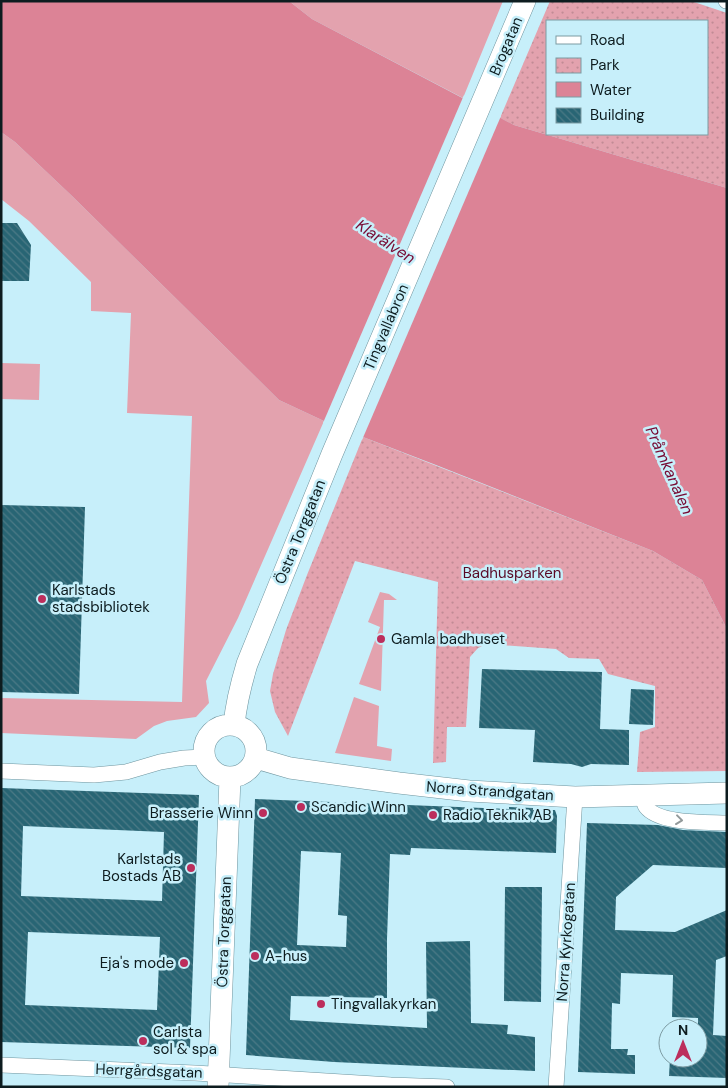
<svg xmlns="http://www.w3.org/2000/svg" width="728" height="1088" font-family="'DM Sans',sans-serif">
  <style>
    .grass { fill: #e3a2ae }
    .park { fill: url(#park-dots); fill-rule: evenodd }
    .water { fill: #dc8396 }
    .pier { fill: #c7effa }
    .building { fill: url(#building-back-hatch); fill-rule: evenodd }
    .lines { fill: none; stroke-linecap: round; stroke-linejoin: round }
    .street-casing { stroke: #6f959f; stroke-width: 16 }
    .secondary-casing { stroke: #6f959f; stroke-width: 22 }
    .street { stroke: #fff; stroke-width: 15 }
    .secondary { stroke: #fff; stroke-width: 21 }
    .oneway { stroke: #92999a }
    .poi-dot { fill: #bc2e5c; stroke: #c7effa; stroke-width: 2 }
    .labels { text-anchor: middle; stroke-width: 5; stroke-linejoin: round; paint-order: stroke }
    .street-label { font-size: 15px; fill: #0d1c1f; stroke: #c7effa }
    .park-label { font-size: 15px; fill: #590926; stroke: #c7effa }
    .poi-label { font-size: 15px; fill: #0d1c1f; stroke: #c7effa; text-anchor: start }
    .water-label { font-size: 16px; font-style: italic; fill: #770a33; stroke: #c7effa }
  </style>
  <defs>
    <pattern id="park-dots" width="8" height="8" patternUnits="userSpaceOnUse" patternTransform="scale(1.25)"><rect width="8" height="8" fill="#e3a2ae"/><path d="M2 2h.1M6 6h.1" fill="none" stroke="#c28b95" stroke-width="1.8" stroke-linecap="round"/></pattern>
    <pattern id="building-back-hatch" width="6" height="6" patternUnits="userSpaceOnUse" patternTransform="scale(1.25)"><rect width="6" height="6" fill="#286574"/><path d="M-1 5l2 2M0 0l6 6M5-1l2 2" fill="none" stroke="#4c7a86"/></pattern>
  </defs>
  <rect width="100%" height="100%" fill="#c7effa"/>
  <path class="grass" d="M289,1H503L463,98L312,19Z
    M1,132L15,142L72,196L279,400L324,421L238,618L206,681L209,703L196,717L167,721L154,726L136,739L1,733V698L182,702L192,416L127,413L131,313L91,311V282L29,221L1,199Z
    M1,363L40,364L39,400L1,399Z
    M380,592L389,594L397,600H384L381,691L359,684L380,627L368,622Z
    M354,697L379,706L377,746L392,749L391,761L335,753Z"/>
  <path class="park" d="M550,1H691L727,13V188L514,125L500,118ZM547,21H707V134H547Z
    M363,437L653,551L702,580L727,629V771L637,772L640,732L655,727V686L608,674L599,659L569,658L556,649L487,644L478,648L470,657L466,727H447L446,762L433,763L438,582L355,561L288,736L275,712L270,691L273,674L286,630L307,575Z"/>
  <path class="water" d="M1,1H289L312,19L514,125L727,188V629L702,580L653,551L436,465L363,437L324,421L279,400L72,196L15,142L1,132Z"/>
  <path class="pier" d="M464,95L501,116L362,440L323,423Z"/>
  <path class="building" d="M1,223H17L31,245L29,281H1Z
    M1,505L85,507L79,694L1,692Z
    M482,669L602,672L600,729L629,730V765L591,764L582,767L571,764L533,762L535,730L479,728Z
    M631,689L654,690L653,725L629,724Z
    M1,788L199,795L190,1048L1,1042ZM23,826L164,832L162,901L21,896ZM28,932L160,937L157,1010L25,1005Z
    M255,799L509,809V807L533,808V810H555L557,816L556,853L411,848L410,855L390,854L387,939V998L291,996L290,1020L427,1028L426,942L470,941L471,1023L508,1025L507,1034L535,1037V1071L334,1062L246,1055ZM301,851L341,853L338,915L347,916L346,947L297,945Z
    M587,823L658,825L683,830L727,832V868L653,865L616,897L615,930L675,932L727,910V956L716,960L713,1035L727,1036V1078L669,1076L670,1058H698V1018L672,1017L673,975L621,973L620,1004L612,1003L611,1049H628L627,1055H635V1074L578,1072Z
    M505,887H542L541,1002L504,1001Z"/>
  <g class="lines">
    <g class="street-casing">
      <path id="street" d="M726,1H727
        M1,771L94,775L126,772L160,762L184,758L204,757
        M643,795C643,799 644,804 646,807C659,824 706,822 727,823
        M1,1065L195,1073L391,1085L447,1087
        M556,1087L575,797"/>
    </g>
    <g class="secondary-casing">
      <path id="secondary" d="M204 751a26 26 0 1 1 52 0a26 26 0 1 1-52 0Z
        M234,725C236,704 241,684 247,664L332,454L525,1
        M256,758L290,768L399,783L469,791L575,797L727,793
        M218,1087L230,778"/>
    </g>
    <use href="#street" class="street"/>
    <use href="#secondary" class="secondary"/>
  </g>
  <defs><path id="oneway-chevron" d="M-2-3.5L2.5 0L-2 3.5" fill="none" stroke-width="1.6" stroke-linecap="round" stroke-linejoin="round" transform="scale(1.25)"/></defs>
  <use class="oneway" href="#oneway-chevron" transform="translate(679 820) rotate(7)"/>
  <g class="poi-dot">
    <circle cx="42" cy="599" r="5"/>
    <circle cx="381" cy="639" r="5"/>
    <circle cx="301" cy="807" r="5"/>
    <circle cx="263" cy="813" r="5"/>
    <circle cx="433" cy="815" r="5"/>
    <circle cx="191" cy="868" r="5"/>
    <circle cx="255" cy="956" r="5"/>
    <circle cx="184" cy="963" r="5"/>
    <circle cx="321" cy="1004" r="5"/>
    <circle cx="143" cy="1041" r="5"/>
  </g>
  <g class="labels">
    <g class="street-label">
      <text transform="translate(506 46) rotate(-67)" y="5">Brogatan</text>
      <text transform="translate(386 327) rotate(-67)" y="5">Tingvallabron</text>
      <text transform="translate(300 532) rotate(-68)" y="5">Östra Torggatan</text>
      <text transform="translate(490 791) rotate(4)" y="5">Norra Strandgatan</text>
      <text transform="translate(224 932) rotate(-88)" y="5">Östra Torggatan</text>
      <text transform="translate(566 942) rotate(-86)" y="5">Norra Kyrkogatan</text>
      <text transform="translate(149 1071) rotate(2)" y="5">Herrgårdsgatan</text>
    </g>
    <g class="park-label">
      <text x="512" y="578">Badhusparken</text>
    </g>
    <g class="poi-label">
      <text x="52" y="595">Karlstads<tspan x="52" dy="17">stadsbibliotek</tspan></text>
      <text x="391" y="644">Gamla badhuset</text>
      <text x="311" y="812">Scandic Winn</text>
      <text x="253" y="818" text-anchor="end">Brasserie Winn</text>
      <text x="443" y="820">Radio Teknik AB</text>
      <text x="181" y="864" text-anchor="end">Karlstads<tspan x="181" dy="17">Bostads AB</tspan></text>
      <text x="265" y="961">A-hus</text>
      <text x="174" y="968" text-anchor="end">Eja's mode</text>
      <text x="331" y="1009">Tingvallakyrkan</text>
      <text x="153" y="1037">Carlsta<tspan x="153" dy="17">sol &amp; spa</tspan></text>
    </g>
    <g class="water-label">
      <text transform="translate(386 241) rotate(33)" y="6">Klarälven</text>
      <text transform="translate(670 470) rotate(66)" y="6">Pråmkanalen</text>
    </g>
  </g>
  <rect width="728" height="1088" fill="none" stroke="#0d1c1f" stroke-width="5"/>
  <rect x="546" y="20" width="162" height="115" fill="#c7effa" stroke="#7d9ba2"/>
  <rect x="556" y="36" width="25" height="8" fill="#ffffff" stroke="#7d9ba2"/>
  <text x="590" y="45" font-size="15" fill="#0d1c1f">Road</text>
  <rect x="556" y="58" width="25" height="15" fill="url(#park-dots)" stroke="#7d9ba2"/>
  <text x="590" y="70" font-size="15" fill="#0d1c1f">Park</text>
  <rect x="556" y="82" width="25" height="15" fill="#dc8396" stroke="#7d9ba2"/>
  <text x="590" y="95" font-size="15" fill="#0d1c1f">Water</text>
  <rect x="556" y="108" width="25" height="15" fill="url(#building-back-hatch)" stroke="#7d9ba2"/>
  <text x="590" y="120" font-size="15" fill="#0d1c1f">Building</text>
  <g transform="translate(683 1043)"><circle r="24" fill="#c7effa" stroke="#7d9ba2"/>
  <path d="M0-4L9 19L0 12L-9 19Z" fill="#bc2e5c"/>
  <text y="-8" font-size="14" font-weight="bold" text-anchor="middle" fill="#0d1c1f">N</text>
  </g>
</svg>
